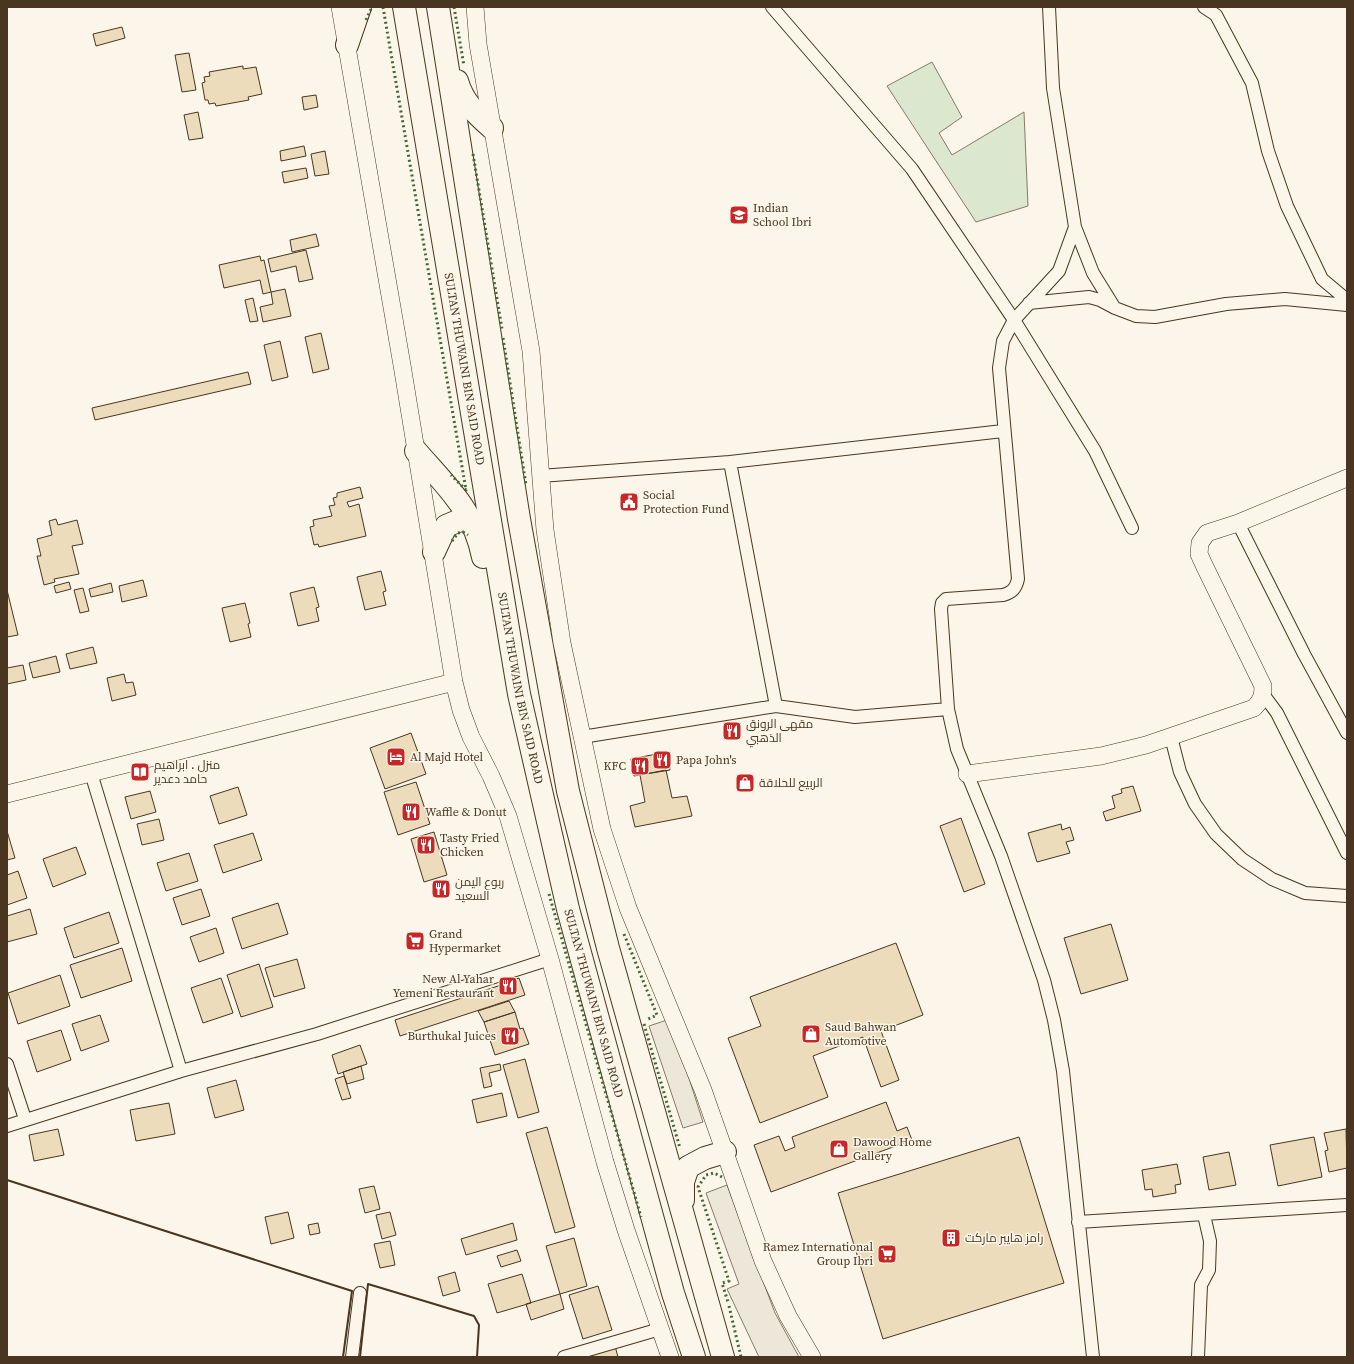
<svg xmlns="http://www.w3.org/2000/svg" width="1354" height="1364" font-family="'Source Serif 4',Cairo,serif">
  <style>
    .green { fill: #dce7d0; stroke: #887966 }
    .parking { fill: #ede7d9; stroke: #887966 }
    .building { fill: #ecdcbc; stroke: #4a3520 }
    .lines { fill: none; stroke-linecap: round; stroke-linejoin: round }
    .street-casing { stroke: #4a3520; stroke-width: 14 }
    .secondary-casing { stroke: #4a3520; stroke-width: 18 }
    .highway-casing { stroke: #4a3520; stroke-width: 24 }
    .street { stroke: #fbf6e9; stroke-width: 12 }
    .secondary { stroke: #fbf6e9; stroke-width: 17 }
    .highway { stroke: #fbf6e9; stroke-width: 22 }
    .hedge { stroke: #436837; stroke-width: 3; stroke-dasharray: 2 3; stroke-linecap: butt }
    .wall { stroke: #4a3520; stroke-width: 2 }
    .labels { text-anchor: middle; stroke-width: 3; stroke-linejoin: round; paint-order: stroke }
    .poi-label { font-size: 12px; fill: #4a3520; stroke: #fbf6e9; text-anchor: start }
    .street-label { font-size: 12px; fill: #4a3520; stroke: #fbf6e9 }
  </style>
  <rect width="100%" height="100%" fill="#fbf6e9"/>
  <path class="green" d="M932,62L962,117L939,133L952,155L1024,112L1028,206L976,222L887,86Z"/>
  <path class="parking" d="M670,1019L703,1122L683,1128L649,1026Z
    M727,1185L775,1313L799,1357H759L727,1289L739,1284L706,1193Z"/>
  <path class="building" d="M122,27L125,38L96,46L93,34Z
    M189,53L196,90L182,92L175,55Z
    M243,66V69L256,67L262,94L248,97L249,100L216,106L215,103L209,104L208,100H205L202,83L205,82L204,77L210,76L209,72Z
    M316,95L318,107L304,110L302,97Z
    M198,112L203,138L189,140L184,115Z
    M304,146L306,156L281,161L280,151Z
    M325,151L329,174L315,176L311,154Z
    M306,168L308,178L284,183L282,172Z
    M316,234L319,246L292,252L290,240Z
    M306,250L313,279L299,282L296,266L271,272L268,259Z
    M260,256L261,261L264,260L271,292L263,294L260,280L224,288L219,265Z
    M285,289L291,316L263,322L260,307L273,304L271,292Z
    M253,298L258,321L250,322L245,300Z
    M321,333L329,369L313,373L305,337Z
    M280,341L288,377L272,381L264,345Z
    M248,372L251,384L95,420L92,408Z
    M360,487L363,498L347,502L349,507L359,504L366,536L319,547L318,544L314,545L310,527L314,526L313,520L332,516L329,506L335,505L333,498L337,497V493Z
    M56,519L58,525L77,520L83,544L72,546L79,574L54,579L55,582L44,585L37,556H41L37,539L52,535L49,521Z
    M381,571L386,591L383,592L386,605L365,610L357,577Z
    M143,580L147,596L122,602L119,586Z
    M69,582L71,589L56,593L54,586Z
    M111,583L113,592L91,597L89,589Z
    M314,587L319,607L316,608L319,621L298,626L290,593Z
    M83,588L89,611L80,613L74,590Z
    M7,590L18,635L7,637Z
    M245,603L250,623L248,624L251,637L230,642L222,608Z
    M93,647L97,663L70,669L66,654Z
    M56,656L60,672L33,678L29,663Z
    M23,665L26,680L7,684V668Z
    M124,674L126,683L133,682L136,695L112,701L107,678Z
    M411,733L426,774L385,789L370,748Z
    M667,752L670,770L634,776L631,759Z
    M666,770L672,798L687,796L692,816L635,827L630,806L645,802L640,775Z
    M416,782L430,824L398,835L384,792Z
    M1133,786L1141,811L1106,821L1103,812L1115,808L1112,796L1122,793L1121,789Z
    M238,787L247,815L219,824L210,796Z
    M150,791L156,812L131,819L125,797Z
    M961,818L985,884L964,892L940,826Z
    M159,819L164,840L142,845L137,824Z
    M1061,824L1062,830L1070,827L1074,840L1066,842L1070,853L1037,862L1028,833Z
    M7,831L15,858L7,860Z
    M434,832L447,875L424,882L411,839Z
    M253,833L262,860L223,873L214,845Z
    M76,847L86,874L53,887L43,859Z
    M189,853L198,881L166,891L157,863Z
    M18,871L27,898L7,905V875Z
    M201,889L210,916L182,925L173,898Z
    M278,903L288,934L242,949L232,918Z
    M30,909L37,934L7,942V916Z
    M109,912L119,943L74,958L64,928Z
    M1111,924L1128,980L1081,994L1064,938Z
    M216,928L224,953L199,962L190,937Z
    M896,943L923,1015L881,1031L899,1080L881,1087L863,1037L813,1056L828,1097L760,1123L728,1038L761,1026L750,997Z
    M122,948L132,981L81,998L70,965Z
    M297,959L305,988L274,997L265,968Z
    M259,964L273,1007L241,1017L227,975Z
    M60,975L70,1006L18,1024L8,993Z
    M513,977L514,980L519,978L525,995L400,1036L395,1020L501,985L500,981Z
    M221,978L233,1013L203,1023L191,988Z
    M509,1001L515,1012L484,1022L478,1011Z
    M515,1012L520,1029L523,1028L529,1044L495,1055L484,1022Z
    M100,1015L109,1041L81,1051L72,1024Z
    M61,1030L71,1060L37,1072L27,1041Z
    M360,1045L367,1064L338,1074L332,1055Z
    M525,1059L539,1112L518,1118L503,1065Z
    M500,1064L501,1070L489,1073L492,1086L484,1088L480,1068Z
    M361,1066L364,1079L347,1084L343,1072Z
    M344,1076L351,1098L342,1100L335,1079Z
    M236,1080L244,1110L215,1118L207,1088Z
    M502,1093L507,1116L477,1123L472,1100Z
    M886,1102L897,1131L907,1127L912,1140L771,1192L754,1145L779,1136L785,1151L795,1147L792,1137Z
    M169,1103L175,1134L136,1141L130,1110Z
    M547,1127L575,1227L555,1233L526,1133Z
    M58,1129L64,1155L34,1161L29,1135Z
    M1346,1129L1347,1168L1329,1172L1325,1151L1328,1150L1324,1133Z
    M1019,1137L1064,1283L883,1339L838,1193Z
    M1314,1137L1322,1177L1278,1186L1270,1145Z
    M1229,1152L1236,1185L1209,1190L1203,1157Z
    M1177,1164L1181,1184L1175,1185L1176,1193L1153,1197L1152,1189L1145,1190L1142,1170Z
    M374,1186L380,1209L365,1213L359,1189Z
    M288,1212L294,1238L271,1244L265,1217Z
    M390,1212L396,1235L382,1239L376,1215Z
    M318,1223L320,1233L310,1235L308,1225Z
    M513,1223L517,1240L466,1255L461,1239Z
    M574,1238L587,1286L560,1294L546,1246Z
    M390,1241L395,1265L380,1268L374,1244Z
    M517,1250L521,1261L501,1267L497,1256Z
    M455,1272L460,1291L443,1296L438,1277Z
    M522,1274L531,1303L497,1313L488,1284Z
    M598,1286L612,1330L583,1339L569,1295Z
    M560,1294L564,1309L531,1320L526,1304Z
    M615,1346L618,1357H576Z"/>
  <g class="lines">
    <g class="street-casing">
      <path id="street" d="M772,7L912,169L1014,320L1095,451L1132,528
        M1049,7L1053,88L1075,227L1059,271L1014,320L1003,341L999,368L1018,579C1016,588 1013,592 1003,595L946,599L942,603L941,609L948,709L957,749L1001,856L1044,980L1054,1020L1063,1071L1093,1357
        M1204,7L1216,15L1252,83L1268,151L1287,206L1322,279L1347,300
        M1075,227L1093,273L1114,307
        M1029,303L1089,297L1100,300L1115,308L1136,316L1155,317L1226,304L1285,299L1347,305
        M730,462L776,706
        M540,476L730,462L1003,431
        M1238,523L1304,654L1347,733
        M1263,694L1277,713L1347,853
        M582,737L776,706L855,717L948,709
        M1171,737L1180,772L1195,804L1216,834L1242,859L1272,879L1305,893L1347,896
        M91,773L181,1071
        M7,1064L25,1119
        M7,1126L181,1071L317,1034L550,959
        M1078,1222L1347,1205
        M352,1357L360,1293
        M564,1357L660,1329
        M1198,1357L1201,1285L1209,1270L1210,1241L1204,1215"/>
    </g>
    <g class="secondary-casing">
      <path id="secondary" d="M340,7L402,365L454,682L461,710L471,737L491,776L508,816L550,959L605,1162L626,1230L670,1357
        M475,7L478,44L531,351L545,530L562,643L602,829L628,908L703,1090L763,1261L788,1316L812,1357
        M967,774L1101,756L1146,745L1254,708C1261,701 1263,696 1263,686L1204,565L1199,554L1200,543L1207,533L1238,523L1347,478
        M7,794L454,682"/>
    </g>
    <g class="highway-casing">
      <g id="highway">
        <path id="s1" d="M404,7L519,694L568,909L673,1293L694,1357"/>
        <path d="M438,7L519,519L568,791L608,948L723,1357"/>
        <path d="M347,45L360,7"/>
        <path d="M457,81C463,102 476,114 492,128"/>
        <path d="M416,451C446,486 474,510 483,557"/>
        <path d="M434,552L446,526L458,521L471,519"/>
        <path d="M683,1200V1182L688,1167L705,1158L725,1152"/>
      </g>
    </g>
    <use href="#street" class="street"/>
    <use href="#secondary" class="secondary"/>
    <use href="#highway" class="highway"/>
    <path class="hedge" d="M383,7L466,490L451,475
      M454,7L464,66
      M366,20L372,7
      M473,154L502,329
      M503,338L526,485
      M452,541L458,533L463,532L468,535
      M549,894L641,1217
      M624,934L657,1015L646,1020
      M644,1024L680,1148
      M722,1177L714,1173L706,1175L698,1187L729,1281L722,1283L728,1302
      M729,1306L741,1357"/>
    <path class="wall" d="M7,1180L352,1291L343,1357
      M360,1357L368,1284L474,1316L479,1325L477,1357"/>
  </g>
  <defs>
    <g id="school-square" transform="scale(1)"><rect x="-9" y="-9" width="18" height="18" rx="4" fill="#c62828" stroke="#fbf6e9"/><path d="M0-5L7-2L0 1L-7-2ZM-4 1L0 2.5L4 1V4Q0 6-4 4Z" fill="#fff"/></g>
    <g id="civic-square" transform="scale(1)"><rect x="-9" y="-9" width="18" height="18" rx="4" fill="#c62828" stroke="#fbf6e9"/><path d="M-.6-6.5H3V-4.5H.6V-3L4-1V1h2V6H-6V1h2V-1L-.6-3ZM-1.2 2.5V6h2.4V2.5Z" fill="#fff"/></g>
    <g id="restaurant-square" transform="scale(1)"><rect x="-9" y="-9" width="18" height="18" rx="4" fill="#c62828" stroke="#fbf6e9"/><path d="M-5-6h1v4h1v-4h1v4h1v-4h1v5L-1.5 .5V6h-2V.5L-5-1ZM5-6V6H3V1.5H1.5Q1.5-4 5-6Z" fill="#fff"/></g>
    <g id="hotel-square" transform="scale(1)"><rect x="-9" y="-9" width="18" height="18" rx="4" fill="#c62828" stroke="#fbf6e9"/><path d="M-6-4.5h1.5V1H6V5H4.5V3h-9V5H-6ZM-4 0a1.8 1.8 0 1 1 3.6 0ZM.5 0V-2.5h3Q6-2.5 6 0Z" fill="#fff"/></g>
    <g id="library-square" transform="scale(1)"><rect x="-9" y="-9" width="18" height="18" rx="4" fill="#c62828" stroke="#fbf6e9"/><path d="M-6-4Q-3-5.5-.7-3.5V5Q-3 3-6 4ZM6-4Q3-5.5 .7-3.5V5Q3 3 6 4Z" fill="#fff"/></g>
    <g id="shop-square" transform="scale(1)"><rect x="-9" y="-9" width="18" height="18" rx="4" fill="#c62828" stroke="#fbf6e9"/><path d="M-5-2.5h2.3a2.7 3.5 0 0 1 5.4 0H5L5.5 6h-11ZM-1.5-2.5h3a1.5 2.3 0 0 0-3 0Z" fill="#fff"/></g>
    <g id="supermarket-square" transform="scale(1)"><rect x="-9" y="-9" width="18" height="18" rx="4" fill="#c62828" stroke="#fbf6e9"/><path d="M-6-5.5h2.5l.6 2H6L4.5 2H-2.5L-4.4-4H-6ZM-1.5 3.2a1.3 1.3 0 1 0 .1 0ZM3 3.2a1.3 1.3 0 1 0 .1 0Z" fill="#fff"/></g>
    <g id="building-square" transform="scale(1)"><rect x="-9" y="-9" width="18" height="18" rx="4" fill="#c62828" stroke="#fbf6e9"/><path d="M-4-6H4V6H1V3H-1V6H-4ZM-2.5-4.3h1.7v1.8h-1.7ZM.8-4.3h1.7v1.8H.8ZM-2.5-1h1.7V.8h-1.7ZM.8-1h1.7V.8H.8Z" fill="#fff"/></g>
  </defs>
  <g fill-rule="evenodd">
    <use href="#school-square" x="739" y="215"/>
    <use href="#civic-square" x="629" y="502"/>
    <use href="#restaurant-square" x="732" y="731"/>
    <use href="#hotel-square" x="396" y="757"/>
    <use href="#restaurant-square" x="662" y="760"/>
    <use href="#restaurant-square" x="640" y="766"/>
    <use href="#library-square" x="140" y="772"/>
    <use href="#shop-square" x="745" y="783"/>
    <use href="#restaurant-square" x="411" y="812"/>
    <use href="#restaurant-square" x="426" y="845"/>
    <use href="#restaurant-square" x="441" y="889"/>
    <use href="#supermarket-square" x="415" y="941"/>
    <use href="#restaurant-square" x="508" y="986"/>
    <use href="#shop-square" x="811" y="1034"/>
    <use href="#restaurant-square" x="510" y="1036"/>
    <use href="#shop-square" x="839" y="1149"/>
    <use href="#building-square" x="951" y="1238"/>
    <use href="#supermarket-square" x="887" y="1254"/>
  </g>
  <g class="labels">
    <g class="poi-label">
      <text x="753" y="212">Indian<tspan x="753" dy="14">School Ibri</tspan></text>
      <text x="643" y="499">Social<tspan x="643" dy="14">Protection Fund</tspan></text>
      <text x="746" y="728">مقهى الرونق<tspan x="746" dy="14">الذهبي</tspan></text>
      <text x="410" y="761">Al Majd Hotel</text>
      <text x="676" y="764">Papa John's</text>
      <text x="154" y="769">منزل . ابراهيم<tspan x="154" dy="14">حامد دعدير</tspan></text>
      <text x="626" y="770" text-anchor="end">KFC</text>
      <text x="759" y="787">الربيع للحلاقة</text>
      <text x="425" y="816">Waffle &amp; Donut</text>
      <text x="440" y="842">Tasty Fried<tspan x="440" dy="14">Chicken</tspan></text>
      <text x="455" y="886">ربوع اليمن<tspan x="455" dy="14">السعيد</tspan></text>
      <text x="429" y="938">Grand<tspan x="429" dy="14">Hypermarket</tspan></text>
      <text x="494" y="983" text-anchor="end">New Al Yahar<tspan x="494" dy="14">Yemeni Restaurant</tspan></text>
      <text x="825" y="1031">Saud Bahwan<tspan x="825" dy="14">Automotive</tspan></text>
      <text x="496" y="1040" text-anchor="end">Burthukal Juices</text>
      <text x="853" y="1146">Dawood Home<tspan x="853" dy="14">Gallery</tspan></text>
      <text x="965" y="1242">رامز هايبر ماركت</text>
      <text x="873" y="1251" text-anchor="end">Ramez International<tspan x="873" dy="14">Group Ibri</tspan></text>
    </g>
    <g class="street-label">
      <text dy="4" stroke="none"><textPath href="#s1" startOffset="367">SULTAN THUWAINI BIN SAID ROAD</textPath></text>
      <text dy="4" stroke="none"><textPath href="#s1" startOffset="691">SULTAN THUWAINI BIN SAID ROAD</textPath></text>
      <text dy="4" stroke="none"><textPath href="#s1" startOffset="1015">SULTAN THUWAINI BIN SAID ROAD</textPath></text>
    </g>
  </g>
  <rect width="1354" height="1364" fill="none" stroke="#4a3520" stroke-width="16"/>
</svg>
